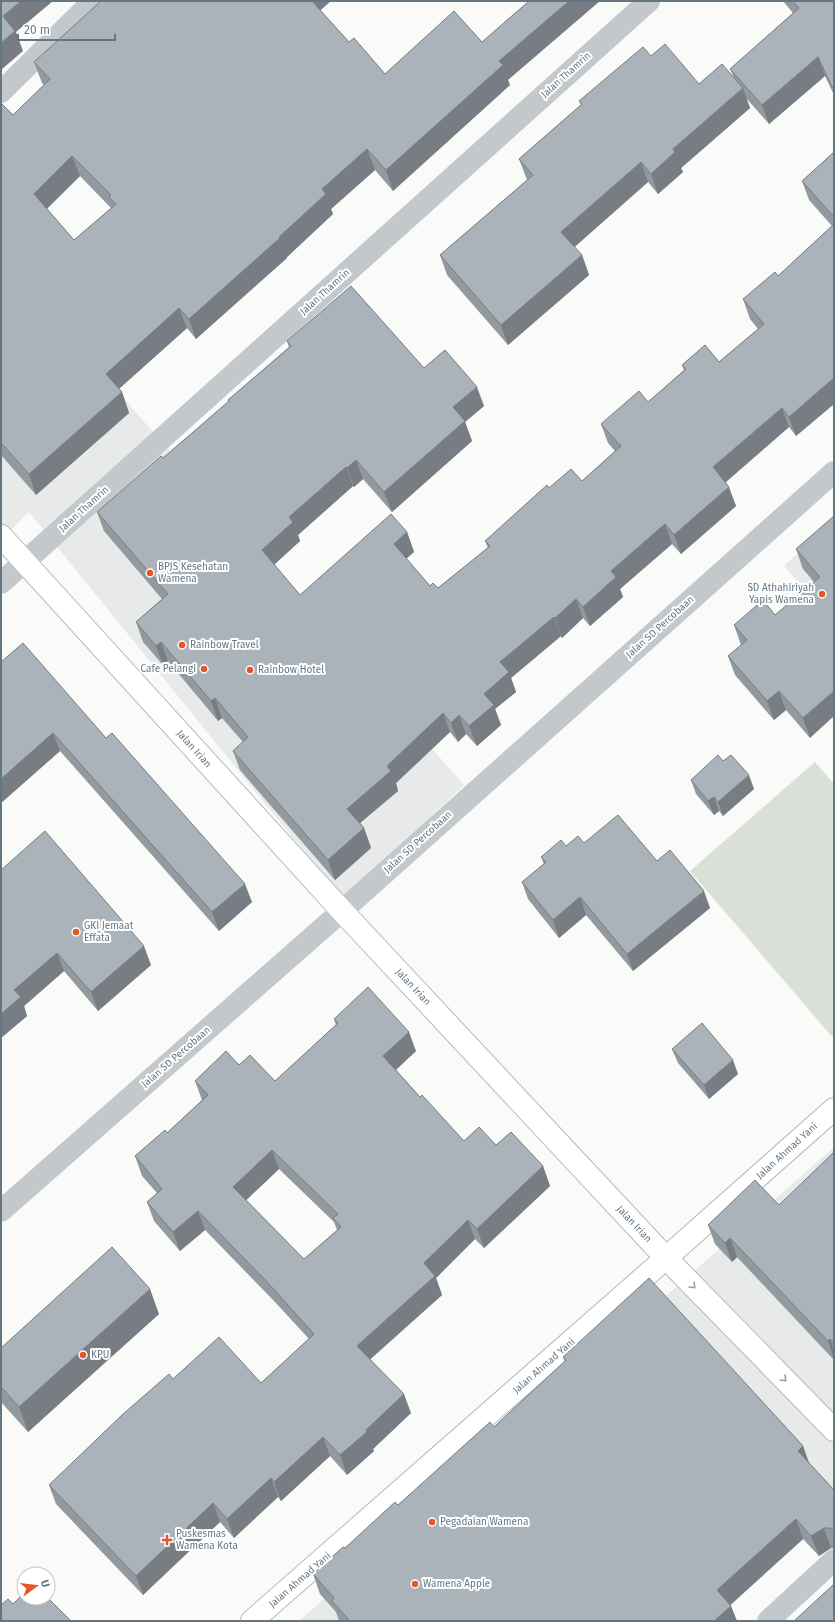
<svg xmlns="http://www.w3.org/2000/svg" width="835" height="1622" font-family="'Fira Sans',sans-serif">
	<style>
		.built { fill: #e8e9e9 }
		.green { fill: #dadfd7 }
		.lines { fill: none; stroke-linecap: round; stroke-linejoin: round }
		.major-casing { stroke: #b5babe; stroke-width: 24 }
		.minor { stroke: #c3c8cc; stroke-width: 22 }
		.major { stroke: #fff; stroke-width: 22 }
		.wall { fill: #929a9f; fill-rule: evenodd }
		.shaded-wall { fill: #777d82 }
		.building { fill: #aab3b9; stroke: #777d82; fill-rule: evenodd }
		.oneway { stroke: #939fa8 }
		.poi-dot { fill: #e4572e; stroke: #fff; stroke-width: 1.5 }
		.labels { text-anchor: middle; dominant-baseline: central; stroke-width: 4; stroke-linejoin: round; paint-order: stroke }
		.street-label { font-size: 10px; fill: #657683; stroke: #fff }
		.poi-label { font-size: 10px; fill: #657683; stroke: #fff; text-anchor: start }
	</style>
	<rect width="100%" height="100%" fill="#fafaf8"/>
	<g class="built">
		<polygon points="1,259 464,785 343,900 29,512 1,539"/>
		<polygon points="834,521 834,622 784,566"/>
		<polygon points="834,1147 834,1554 693,1400 452,1621 299,1621"/>
	</g>
	<polygon class="green" points="815,762 834,784 834,1039 690,871"/>
	<g class="lines">
		<g class="major-casing">
			<g id="major">
				<polyline points="1,536 342,911 666,1258 834,1430"/>
				<polyline points="252,1621 666,1258 834,1109"/>
			</g>
		</g>
		<g class="minor">
			<polyline points="1,92 93,1"/>
			<polyline points="1,583 649,1"/>
			<polyline points="1,1211 342,911 834,472"/>
			<polyline points="768,1621 834,1560"/>
		</g>
		<use href="#major" class="major"/>
	</g>
	<g class="wall">
		<polygon points="783,1 834,1 834,95 825,76 769,124 746,98 750,108 681,168 683,172 658,194 648,182 574,247 582,255 589,275 508,345 447,275 440,255 527,180 519,159 581,105 579,101 651,56 699,84 734,78 730,69 793,13"/>
		<path d="M320,11l29,31 36,32 123,6 2,5 -117,106 -18,-21 -44,39 2,5 -46,43v1l-91,81 -9,-11 -68,61 3,3 7,21 -93,82 -35,-40v-352l12,12 31,-30 -2,-2 -8,-21zM80,176l31,32 -37,32 -27,-31z"/>
		<polygon points="834,152 834,404 796,436 789,427 726,482 736,506 681,554 672,544 620,589 623,597 590,626 583,618 562,638 561,636 511,678 516,692 495,709 501,725 477,746 466,734 458,742 450,732 396,783 398,791 360,823 364,828 371,848 335,880 240,770 233,751 243,742 222,718 218,721 168,661 163,665 143,642 136,622 162,599 104,531 97,512 163,458 229,402 228,400 289,347 287,341 424,368 484,406 465,422 472,441 392,512 363,479 354,487 353,486 298,535 300,541 274,565 300,595 407,532 414,552 406,559 430,586 438,588 488,548 485,541 549,488 582,481 615,451 608,443 601,424 648,402 684,370 682,365 719,362 758,329 750,319 743,299 778,276 832,226 809,200 802,181"/>
		<polygon points="834,516 810,738 786,710 774,720 735,675 728,656 741,645 734,625 775,615 814,582 803,569 796,549"/>
		<polygon points="1,662 106,738 252,902 219,931 60,751 1,803"/>
		<polygon points="723,761 754,789 723,816 719,811 714,815 696,794 691,780"/>
		<polygon points="584,843 657,861 710,908 633,971 586,915 559,938 528,899 522,882 544,864 541,857"/>
		<polygon points="1,870 151,965 98,1011 64,971 24,1006 27,1016 1,1038"/>
		<path d="M334,1019l82,32 -20,19 24,27 44,44 32,4 47,21 7,20 -66,62 -9,-9 -39,39 6,17 -72,64 41,54 -38,36 1,2 -27,24 -17,-19 -49,45 -3,-4 -44,41 -14,-16 -77,73 -87,-91 -7,-19 124,-106 88,4 48,-44 -34,-37 -70,-72 -25,21 -26,-30 -7,-19 10,-9 -15,-17 -7,-20 32,-23 35,-33 -7,-19 44,-16 36,16 61,-56zM279,1169l55,53 3,8 -33,29 -58,-59z"/>
		<polygon points="672,1049 738,1074 709,1099 678,1063"/>
		<polygon points="834,1155 834,1360 737,1257 732,1262 715,1244 708,1225 779,1205"/>
		<polygon points="159,1314 28,1432 1,1402 1,1348"/>
		<polygon points="563,1357 803,1446 809,1463 834,1490 834,1548 831,1548 819,1556 803,1539 730,1605 737,1621 339,1621 336,1612 320,1594 313,1574 494,1427 565,1362"/>
	</g>
	<g class="shaded-wall">
		<polygon points="21,1 53,1 16,32 23,51 1,70 1,43 3,16"/>
		<polygon points="309,1 331,1 314,16"/>
		<polygon points="569,1 600,1 508,80 510,85 393,191 386,170 499,61"/>
		<polygon points="818,57 825,76 769,124 762,105"/>
		<polygon points="743,88 750,108 681,168 683,172 658,194 651,174 673,149"/>
		<polygon points="367,149 375,170 331,209 333,214 287,257 287,258 196,339 189,319 322,189"/>
		<polygon points="72,156 80,176 41,214 34,194"/>
		<polygon points="641,162 648,182 569,252 561,232"/>
		<polygon points="582,255 589,275 508,345 501,325"/>
		<polygon points="179,308 187,328 113,394 106,374"/>
		<polygon points="834,378 834,404 796,436 789,417"/>
		<polygon points="477,387 484,406 465,422 472,441 392,512 384,492 453,407"/>
		<polygon points="122,392 129,413 36,495 29,474"/>
		<polygon points="782,408 789,427 720,487 713,467"/>
		<polygon points="356,460 363,479 354,487 347,468"/>
		<polygon points="346,467 353,486 298,535 300,541 269,569 262,550 289,517"/>
		<polygon points="729,487 736,506 681,554 674,535"/>
		<polygon points="665,524 672,544 620,589 623,597 590,626 583,607 611,571"/>
		<polygon points="407,532 414,552 401,563 394,544"/>
		<polygon points="576,599 583,618 562,638 555,618"/>
		<polygon points="554,617 561,636 511,678 516,692 495,709 501,725 477,746 469,726 484,694 500,662"/>
		<polygon points="161,642 168,661 163,665 156,646"/>
		<polygon points="779,691 786,710 774,720 767,701"/>
		<polygon points="834,691 834,716 810,738 803,718"/>
		<polygon points="215,698 222,718 218,721 211,701"/>
		<polygon points="443,713 450,732 396,783 398,791 354,828 347,809 387,766"/>
		<polygon points="459,715 466,734 458,742 451,723"/>
		<polygon points="53,733 60,751 1,803 1,779"/>
		<polygon points="749,775 754,789 723,816 718,802"/>
		<polygon points="714,797 719,811 714,815 708,801"/>
		<polygon points="364,828 371,848 335,880 328,860"/>
		<polygon points="245,884 252,902 219,931 212,912"/>
		<polygon points="704,891 710,908 633,971 627,954"/>
		<polygon points="580,897 586,915 559,938 553,920"/>
		<polygon points="144,946 151,965 98,1011 91,992"/>
		<polygon points="57,953 64,971 24,1006 27,1016 1,1038 1,1014 14,990"/>
		<polygon points="409,1032 416,1051 390,1075 383,1056"/>
		<polygon points="733,1060 738,1074 709,1099 704,1085"/>
		<polygon points="272,1150 279,1169 240,1206 233,1187"/>
		<polygon points="543,1166 550,1186 484,1248 477,1229"/>
		<polygon points="198,1211 205,1230 180,1251 173,1232"/>
		<polygon points="468,1220 475,1239 436,1278 442,1295 364,1365 357,1346 424,1263"/>
		<polygon points="730,1238 737,1257 732,1262 725,1243"/>
		<polygon points="150,1289 159,1314 28,1432 19,1407"/>
		<polygon points="830,1339 834,1351 834,1359 828,1341"/>
		<polygon points="404,1394 411,1413 373,1449 374,1451 347,1475 340,1455"/>
		<polygon points="323,1437 330,1456 281,1501 274,1482"/>
		<polygon points="803,1446 810,1466 798,1451"/>
		<polygon points="271,1478 278,1497 234,1538 227,1519"/>
		<polygon points="213,1503 220,1522 143,1595 136,1576"/>
		<polygon points="796,1519 803,1539 725,1610 717,1590"/>
		<polygon points="824,1528 831,1548 819,1556 811,1536"/>
		<polygon points="731,1606 737,1621 714,1621"/>
	</g>
	<g class="building">
		<polygon points="1,1 21,1 3,16 15,31 1,43"/>
		<path d="M101,1h211l37,41 5,-4 31,36 69,-63 28,31 47,-41h40l-70,60 4,4 -117,105 -19,-21 -45,40 4,5 -47,43 1,1 -91,81 -10,-11 -73,66 16,18 -93,82 -28,-31v-340l12,12 37,-36 -16,-17zM72,156l39,39 -2,2 7,7 -42,36 -40,-46z"/>
		<polygon points="793,1 834,1 834,88 832,87 818,57 762,105 730,69 799,8"/>
		<polygon points="665,44 699,84 722,64 743,88 673,149 675,152 651,174 641,162 561,232 582,255 501,325 440,255 533,175 519,159 582,104 579,101 643,47 651,56"/>
		<polygon points="834,152 834,217 802,181"/>
		<polygon points="834,224 834,378 789,417 782,408 713,467 729,487 674,535 665,524 611,571 616,577 583,607 576,599 555,618 554,617 500,662 509,672 484,694 494,705 469,726 459,715 451,723 443,713 387,766 391,771 347,809 364,828 328,860 233,751 248,737 215,698 211,701 161,642 156,646 136,622 168,594 97,512 161,456 163,458 229,401 228,400 291,346 287,341 351,286 424,368 445,350 477,387 453,407 465,421 384,492 356,460 347,468 346,467 289,517 293,522 262,550 300,595 391,514 407,532 394,544 430,586 433,583 438,588 490,546 485,541 547,485 549,488 571,469 582,481 621,446 601,424 639,391 648,402 686,369 682,365 705,345 719,362 764,324 743,299 775,272 778,276"/>
		<polygon points="834,516 834,691 803,718 779,691 767,701 728,656 747,640 734,625 763,600 775,615 820,577 796,549"/>
		<polygon points="23,643 106,738 112,733 245,884 212,912 53,733 1,779 1,662"/>
		<polygon points="718,755 723,761 731,755 749,775 718,802 714,797 708,801 691,780"/>
		<polygon points="618,815 657,861 670,850 704,891 627,954 580,897 553,920 522,882 546,862 541,857 561,840 566,846 578,836 584,843"/>
		<polygon points="45,831 144,946 91,992 57,953 14,990 21,997 1,1014 1,870"/>
		<path d="M368,987l41,45 -26,24 37,41 2,-2 42,46 15,-14 17,18 15,-13 32,34 -66,63 -9,-9 -44,43 11,13 -78,70 47,48 -38,36 1,2 -27,23 -17,-18 -49,45 -3,-4 -44,41 -14,-16 -77,73 -87,-91 73,-70 47,-41 4,5 46,-42 42,46 53,-49 -46,-51 -70,-72 -25,21 -26,-30 15,-13 -27,-33 30,-26 2,3 41,-38 -13,-14 31,-30 13,14 11,-10 25,26 63,-58 -4,-4zM272,1150l66,64 -5,4 8,9 -37,32 -71,-72z"/>
		<polygon points="702,1023 733,1060 704,1085 672,1049"/>
		<polygon points="833,1153 834,1155 834,1344 830,1339 828,1341 730,1238 725,1243 708,1225 755,1180 779,1205"/>
		<polygon points="112,1247 150,1289 19,1407 1,1387 1,1348"/>
		<polygon points="649,1278 803,1446 798,1451 834,1490 834,1530 830,1528 824,1528 811,1536 796,1519 717,1590 731,1606 714,1621 350,1621 332,1601 334,1598 313,1574 343,1547 345,1548 395,1502 398,1505 490,1422 494,1427 566,1360 563,1357"/>
		<polygon points="834,1584 834,1621 794,1621"/>
		<polygon points="24,1593 24,1598 48,1598 71,1621 1,1621 1,1605 8,1599 13,1604"/>
	</g>
	<defs><path id="oneway-chevron" d="M-2-3.5L2.5 0L-2 3.5" fill="none" stroke-width="1.6" stroke-linecap="round" stroke-linejoin="round"/></defs>
	<g class="oneway">
		<use href="#oneway-chevron" transform="translate(693 1286) rotate(46)"/>
		<use href="#oneway-chevron" transform="translate(784 1379) rotate(46)"/>
	</g>
	<g class="poi-dot">
		<circle cx="150" cy="573" r="4"/>
		<circle cx="822" cy="594" r="4"/>
		<circle cx="182" cy="645" r="4"/>
		<circle cx="204" cy="669" r="4"/>
		<circle cx="250" cy="670" r="4"/>
		<circle cx="76" cy="932" r="4"/>
		<circle cx="83" cy="1355" r="4"/>
		<circle cx="432" cy="1522" r="4"/>
		<path d="M165 1534h4v4h4v4h-4v4h-4v-4h-4v-4h4z"/>
		<circle cx="415" cy="1584" r="4"/>
	</g>
	<g class="labels">
		<g class="street-label">
			<text transform="translate(566 75) rotate(-42)">Jalan Thamrin</text>
			<text transform="translate(325 292) rotate(-42)">Jalan Thamrin</text>
			<text transform="translate(84 509) rotate(-42)">Jalan Thamrin</text>
			<text transform="translate(660 627) rotate(-42)">Jalan SD Percobaan</text>
			<text transform="translate(194 749) rotate(48)">Jalan Irian</text>
			<text transform="translate(418 842) rotate(-42)">Jalan SD Percobaan</text>
			<text transform="translate(413 987) rotate(47)">Jalan Irian</text>
			<text transform="translate(176 1057) rotate(-41)">Jalan SD Percobaan</text>
			<text transform="translate(787 1151) rotate(-42)">Jalan Ahmad Yani</text>
			<text transform="translate(634 1224) rotate(47)">Jalan Irian</text>
			<text transform="translate(544 1366) rotate(-41)">Jalan Ahmad Yani</text>
			<text transform="translate(300 1580) rotate(-41)">Jalan Ahmad Yani</text>
		</g>
		<g class="poi-label">
			<text x="158" y="567">BPJS Kesehatan<tspan x="158" dy="12">Wamena</tspan></text>
			<text x="814" y="588" text-anchor="end">SD Athahiriyah<tspan x="814" dy="12">Yapis Wamena</tspan></text>
			<text x="190" y="645">Rainbow Travel</text>
			<text x="196" y="669" text-anchor="end">Cafe Pelangi</text>
			<text x="258" y="670">Rainbow Hotel</text>
			<text x="84" y="926">GKI Jemaat<tspan x="84" dy="12">Effata</tspan></text>
			<text x="91" y="1355">KPU</text>
			<text x="440" y="1522">Pegadaian Wamena</text>
			<text x="176" y="1534">Puskesmas<tspan x="176" dy="12">Wamena Kota</tspan></text>
			<text x="423" y="1584">Wamena Apple</text>
		</g>
	</g>
	<rect width="835" height="1622" fill="none" stroke="#657683" stroke-width="4"/>
	<g transform="translate(36 1586) rotate(75)"><circle r="19" fill="#ffffff" stroke="#c1c8cd"/>
	<path d="M0-3L7 15L0 10L-7 15Z" fill="#e4572e"/>
	<text y="-6" font-size="11" font-weight="bold" text-anchor="middle" fill="#657683">U</text>
	</g>
	<path d="M18 34v6h97v-6" fill="none" stroke="#657683" stroke-width="2"/>
	<text x="24" y="34" font-size="12" fill="#657683" stroke="#ffffff" stroke-width="3" paint-order="stroke">20 m</text>
</svg>
